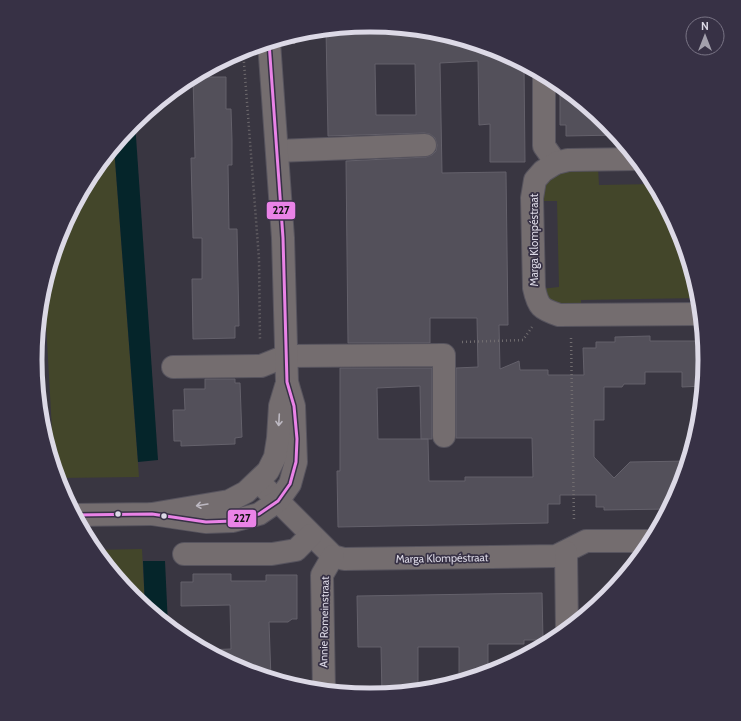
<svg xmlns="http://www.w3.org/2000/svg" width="741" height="721" font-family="Cabin,sans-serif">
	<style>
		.green { fill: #43462a }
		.water { fill: #05252a }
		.building { fill: #53505a; stroke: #64616b; fill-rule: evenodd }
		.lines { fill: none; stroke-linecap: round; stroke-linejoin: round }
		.minor-casing { stroke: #57545e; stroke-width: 24 }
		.path { stroke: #706c6f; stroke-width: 2.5; stroke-dasharray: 1 3; stroke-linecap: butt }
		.minor { stroke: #746d6f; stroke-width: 22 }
		.bus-1-casing { stroke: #373145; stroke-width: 6 }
		.bus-1 { stroke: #ea83e7; stroke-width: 3 }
		.oneway { stroke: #bdb9c2 }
		.bus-dot { fill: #dcd9e6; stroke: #373145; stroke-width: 1.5 }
		.labels { text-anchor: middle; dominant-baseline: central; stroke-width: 3.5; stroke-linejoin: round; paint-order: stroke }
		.street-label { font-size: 11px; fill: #dcd9e6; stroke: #373145 }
		.rim { fill: none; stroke: #dcd9e6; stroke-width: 5 }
		.line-badge { stroke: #373145; stroke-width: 1.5 }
		.pale-badge-label { font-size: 11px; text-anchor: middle; font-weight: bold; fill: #111 }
	</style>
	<rect width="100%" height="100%" fill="#393641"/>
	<g class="green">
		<polygon points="114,147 139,477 57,478 54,466 44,287 61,232 92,174"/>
		<path d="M598,167l1,18 56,-1 26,48 19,66 -119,2v7l-34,-4 -6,-14 18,-2 -2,-86h-17c9,-37 27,-31 58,-34z"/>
		<polygon points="142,549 145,608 133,598 94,550"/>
	</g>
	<g class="water">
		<polygon points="135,122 158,460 138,462 114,147"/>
		<polygon points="143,561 165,561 168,626 145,608"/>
	</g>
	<g class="building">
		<path d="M371,25l65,6 63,20 17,9h-3l-1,6h12l1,96h-35v-38l-11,1 -1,-64 -38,2 2,110 64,-1 2,153h-9l1,44 19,-8 1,9h28v5h36l-1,-27h13v-6h19v-5l35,-1v5h52l2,2 2,18 -3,25 -21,1v-15h-37v12h-21l-2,3h-18v33h-10v37l20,21 16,-16 59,-1 -9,28 -10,20 -66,1v-3h-8v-12h-36v9h-12v19l-210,4 -1,-56h3v-103h92v71h-11l-1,-53 -43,2 1,51h50l1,42h36v-4h68l-1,-39h-76v-70l22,-1 -1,-49h-47v25h-82l-2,-182 80,-4 6,-2 4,-4 1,-6 -2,-7 -5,-4 -6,-1 -96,3 -2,-107zM375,64h40l1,51h-40z"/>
		<polygon points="193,77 226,77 226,109 231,109 232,140 232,165 228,165 229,229 237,229 239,326 235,326 235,338 193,339 192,279 202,279 202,238 193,238 191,158 195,158"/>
		<polygon points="560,84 608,123 618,135 566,136 566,125 560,125"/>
		<polygon points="205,379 235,379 235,383 240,383 242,437 235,438 235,444 181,446 181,441 174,441 173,410 185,410 184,389 205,389"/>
		<polygon points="193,574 231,574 231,581 266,581 266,575 297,575 297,619 292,619 288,622 269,622 271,679 242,670 204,650 231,649 230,605 181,606 181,582 193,582"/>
		<polygon points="542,593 543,640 524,640 524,644 488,644 488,674 459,683 459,647 418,647 418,691 382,695 381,647 358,647 357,596"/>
	</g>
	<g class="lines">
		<g class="minor-casing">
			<g id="minor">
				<polyline points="544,75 544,146 556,163"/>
				<polyline points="277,151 425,145"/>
				<path d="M637,159l-69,1 -12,3 -13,8 -8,9 -3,18 2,90c4,19 7,21 25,27l142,-1"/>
				<polyline points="173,367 261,366 286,356 444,355 444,436"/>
				<polyline points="259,482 333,556 344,559 556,556 586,541 653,541"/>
				<polyline points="152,514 206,522 233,521 259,514 278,501 290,484 296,462 294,406 287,382 283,238 269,42"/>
				<polyline points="74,515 152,514 229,501 246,492 268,471 275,457 278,438 280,406 286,386"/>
				<polyline points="566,552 567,631"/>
				<polyline points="184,554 272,554 296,550 311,535"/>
				<polyline points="324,691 322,575 333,556"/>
			</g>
		</g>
		<g class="path">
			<polyline points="294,35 294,47"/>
			<polyline points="243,50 259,259 260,341"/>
			<polyline points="571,338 574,521"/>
			<polyline points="462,342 523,340 532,327"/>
			<polyline points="62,491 72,491"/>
		</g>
		<use href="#minor" class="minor"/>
		<g class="bus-1-casing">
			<polyline id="bus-1" points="74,515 152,514 206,522 233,521 259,514 278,501 290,484 296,462 297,439 294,406 287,382 283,238 269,42"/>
		</g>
		<use href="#bus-1" class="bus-1"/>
	</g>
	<defs><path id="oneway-shaft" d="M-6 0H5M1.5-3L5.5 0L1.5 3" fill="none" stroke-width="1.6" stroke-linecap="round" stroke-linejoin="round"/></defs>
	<g class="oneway">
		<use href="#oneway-shaft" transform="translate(279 420) rotate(93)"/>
		<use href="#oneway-shaft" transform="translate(202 505) rotate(171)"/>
	</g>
	<g class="bus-dot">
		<circle cx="118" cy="514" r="3.5"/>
		<circle cx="164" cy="516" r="3.5"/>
	</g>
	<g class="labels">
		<g class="street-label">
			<text transform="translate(534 240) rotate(-90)">Marga Klompéstraat</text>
			<text transform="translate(442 558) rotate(-1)">Marga Klompéstraat</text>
			<text transform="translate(324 622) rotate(-89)">Annie Romeinstraat</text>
		</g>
	</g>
	<path d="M0 0H741V721H0ZM42 360a328 328 0 1 1 656 0a328 328 0 1 1-656 0Z" fill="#373145" fill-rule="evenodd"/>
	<path class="rim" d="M42 360a328 328 0 1 1 656 0a328 328 0 1 1-656 0Z"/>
	<g class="line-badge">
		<rect x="266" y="201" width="30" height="19" rx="4" fill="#ea83e7"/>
		<rect x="227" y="509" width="30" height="19" rx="4" fill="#ea83e7"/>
	</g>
	<g class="pale-badge-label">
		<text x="281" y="214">227</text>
		<text x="242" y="522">227</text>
	</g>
	<g transform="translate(705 36)"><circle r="19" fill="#373145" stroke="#797485"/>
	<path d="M0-3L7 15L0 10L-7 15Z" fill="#a3a0ac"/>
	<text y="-6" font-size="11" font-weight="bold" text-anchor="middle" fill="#dcd9e6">N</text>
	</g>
</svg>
